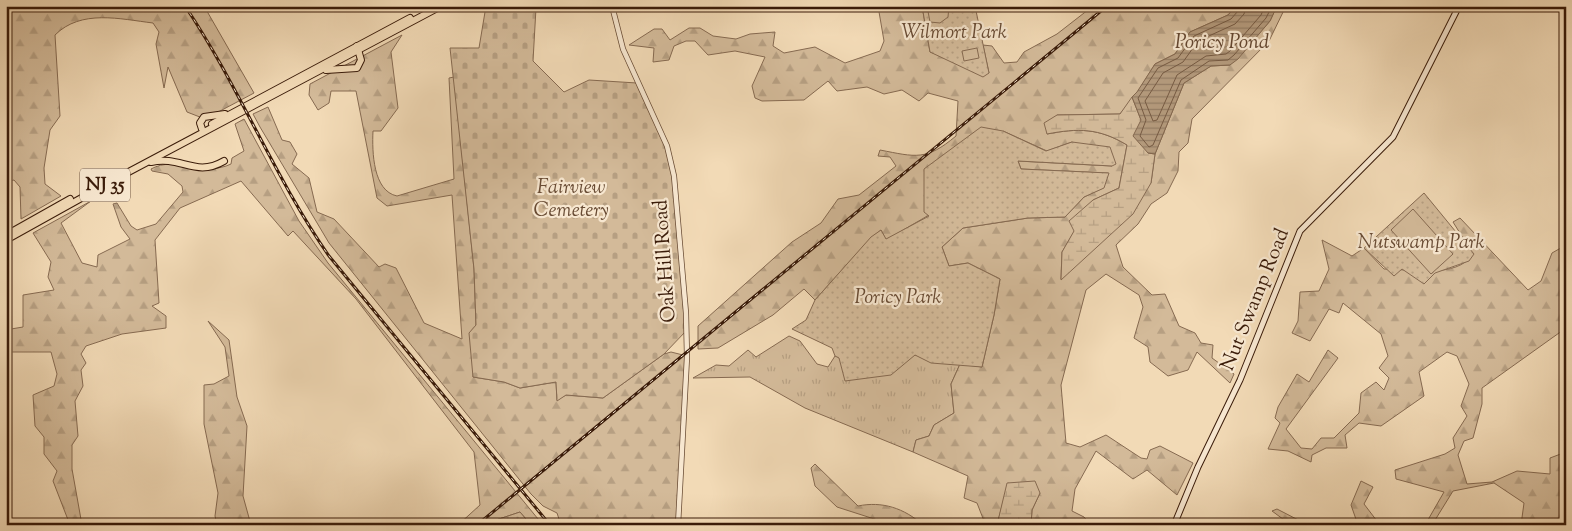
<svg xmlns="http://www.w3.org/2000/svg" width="1572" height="531" font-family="'Sorts Mill Goudy',serif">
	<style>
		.grass { fill: url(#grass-tufts); stroke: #866a51 }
		.forest { fill: url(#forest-firs); stroke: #866a51 }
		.wetland { fill: url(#wetland-marsh); stroke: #866a51 }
		.cemetery { fill: url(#cemetery-stones); stroke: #866a51 }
		.park { fill: url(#park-dots); stroke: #866a51 }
		.pitch { fill: #d3ba99; stroke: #866a51 }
		.water { fill: url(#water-rules); stroke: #83674d }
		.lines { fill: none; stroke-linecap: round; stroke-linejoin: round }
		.shore { stroke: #765a42; stroke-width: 1 }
		.tertiary-casing { stroke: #684b34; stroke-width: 6 }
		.secondary-casing { stroke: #3a1b09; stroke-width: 7 }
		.trunk-casing { stroke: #3a1b09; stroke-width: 8 }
		.tertiary { stroke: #f7e7d0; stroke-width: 4.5 }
		.secondary { stroke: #f7e7d0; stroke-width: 5 }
		.trunk { stroke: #f2dab6; stroke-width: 6 }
		.rail-casing { stroke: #3a1b09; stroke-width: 3 }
		.rail { stroke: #f7e7d0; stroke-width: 1; stroke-dasharray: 4; stroke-linecap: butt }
		.labels { text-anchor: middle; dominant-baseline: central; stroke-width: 4.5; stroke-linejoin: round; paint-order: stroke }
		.shield { fill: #f7e7d0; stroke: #735845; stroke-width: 1 }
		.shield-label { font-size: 19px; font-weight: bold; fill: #3a1b09 }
		.park-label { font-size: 20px; font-style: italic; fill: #684b34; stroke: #f7e7d0 }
		.street-label { font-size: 20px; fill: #3a1b09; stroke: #f7e7d0 }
		.water-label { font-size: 21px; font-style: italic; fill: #644731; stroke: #f7e7d0 }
	</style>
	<defs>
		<pattern id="grass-tufts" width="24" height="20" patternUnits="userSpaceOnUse" patternTransform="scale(1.25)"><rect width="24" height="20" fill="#d3ba99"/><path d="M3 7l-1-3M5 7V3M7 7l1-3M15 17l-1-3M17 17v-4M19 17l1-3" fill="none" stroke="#b69f82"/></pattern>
		<pattern id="forest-firs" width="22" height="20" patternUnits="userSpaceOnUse" patternTransform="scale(1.25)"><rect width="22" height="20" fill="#d3ba99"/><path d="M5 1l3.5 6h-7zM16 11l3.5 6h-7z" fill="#b69f82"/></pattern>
		<pattern id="wetland-marsh" width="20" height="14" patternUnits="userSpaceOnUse" patternTransform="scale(1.25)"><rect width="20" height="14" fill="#d3ba99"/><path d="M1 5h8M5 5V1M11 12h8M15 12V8" fill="none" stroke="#b69f82"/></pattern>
		<pattern id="cemetery-stones" width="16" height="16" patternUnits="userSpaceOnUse" patternTransform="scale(1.25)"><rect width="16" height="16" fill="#d3ba99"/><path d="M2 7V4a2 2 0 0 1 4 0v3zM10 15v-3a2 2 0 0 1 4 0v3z" fill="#b69f82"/></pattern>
		<pattern id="park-dots" width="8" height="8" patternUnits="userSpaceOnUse" patternTransform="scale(1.25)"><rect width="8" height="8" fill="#d3ba99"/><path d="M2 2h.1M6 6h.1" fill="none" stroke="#b69f82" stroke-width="1.8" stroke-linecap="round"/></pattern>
		<pattern id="water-rules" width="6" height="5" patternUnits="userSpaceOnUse" patternTransform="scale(1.25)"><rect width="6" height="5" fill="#b3997b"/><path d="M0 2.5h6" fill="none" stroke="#937c63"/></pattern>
	</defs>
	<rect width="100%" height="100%" fill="#f2dab6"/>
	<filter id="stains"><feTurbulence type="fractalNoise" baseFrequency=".004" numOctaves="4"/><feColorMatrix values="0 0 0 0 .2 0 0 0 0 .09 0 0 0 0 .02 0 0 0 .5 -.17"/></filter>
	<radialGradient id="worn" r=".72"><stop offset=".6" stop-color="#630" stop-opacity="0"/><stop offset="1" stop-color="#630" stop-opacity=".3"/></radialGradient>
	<polygon class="grass" points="789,336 800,341 817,364 828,367 835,356 915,355 960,364 951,384 954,413 934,425 929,436 916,440 913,452 805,408 750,377 693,378 716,365 729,366 748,350 756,357"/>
	<g class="forest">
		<path d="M6,6h198l50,87 -49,26 -18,-7 -19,-45 -4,21 -8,-44 3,-12 -6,-9c-33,-4 -72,-14 -98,12l5,81 -10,14 -6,38 1,16 16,12 -40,23 -1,-32 -6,-7 -8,2z"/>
		<path d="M878,6h44l8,46 59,21 -6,-28 9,1 12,17 13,-1 7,-10 33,-18 36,-28h143l-8,9 -38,17 -15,22 -20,10 -18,29 -17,21 -63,1 -10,19c31,-6 52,-6 80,11l-8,43 -26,12 -31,52 -1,27 90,-96 4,-29 29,-71 27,-17 19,-1 40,-44 7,-15h9l-17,35 -77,78 -4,24 -9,9 -1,19 -11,22 -16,11 -13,20 -22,21 7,22 29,28 13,-1 14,32 16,7 6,10 12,2 -1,13 22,16 -4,9 -33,-31 -9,18 -20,6 -18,-14 -2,-15 -14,-9 9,-31 -4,-12 -33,-21 -20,16 -25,95 5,58 14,4 26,-12 35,23 6,1 3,-9 10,-4 33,17 -16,32 -30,-25 -14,9 -37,-28 -21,38 -3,22 12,6 7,8h-60l1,-15 8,-17 -32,-10 -11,42h-14l1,-4 -7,-18 -13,-5 4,-22 -55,-24 3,-12 13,-4 5,-11 20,-12 -3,-29 9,-20 22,3 12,-52 6,-36 -32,-16 -19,3 -7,-19 21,-19 65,-10 37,-1 19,-20 19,-9 5,-15 -87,-4 -3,-8 94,5 -40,-24 -25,9 -44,-20 -74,84 -43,25 -5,-10 -10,8 -56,62 -11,-11 -31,26 -55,33 -20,1v-23l94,-84 29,-19 17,-24 21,-4 37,-29 -6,-9 -12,-1 2,-6c36,7 46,11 76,-14l2,-35 -30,-8 -9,8 -17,-11 -18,4 -17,-7 -30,4 -9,-10 -24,19 -42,1 -7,-3 -3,-12 13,-29 -30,-6 -27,4 -13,-14h-9l-12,5 -5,14 -16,2 1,-14 -25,-3 25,-16h8l8,11 19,-12h11l13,8 23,3 14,-5 25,-2 -2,14 11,7 31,-6 30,16 35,-12 4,-10z"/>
		<path d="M402,35l-11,17 7,56 -17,23h-8c-1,21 0,60 24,65l57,-17 -5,-101 5,-1 20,192 2,56 -3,52 31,5 16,6 36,-6 1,18 9,-5 37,3 61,-44 7,-2 16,4 -10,169 -26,-3 -1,3h-89l-4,-12 -14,-7 -12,-12 -202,-251 -69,-116 -7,-13 15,-7 14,33 8,2 7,12 -5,10 17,14 8,34 17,7 45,48 6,-3 11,4 28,55 38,16 -10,-144 -65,11 -10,-8 -21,-107h-25l-2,12 -11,7 -9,-15 1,-11z"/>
		<path d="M244,119l55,102 29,42 215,262h-12l-11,-13 -24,8 -7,5h-31l22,-20 -6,-53 -118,-153 -63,-68 -5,5 -47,-55 -61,27 -25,32 4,63 -7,3 14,10v12l-44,6 -36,12 -5,8 5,9 -5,7 2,16 -8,15 3,35 -6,9v24l10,56h-12l-17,-44 4,-10 -13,-17v-17l-9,-11 -2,-31 21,-9 3,-12 -6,-22h-40v-23l12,-2v-32l31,-5 -6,-13 3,-15 -18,-29 58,-32 -30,22 21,40 15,4 1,-12 32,-16 -9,-12 -8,-23 4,-1 14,23 6,4 19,-6 27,-32 -1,-6 -14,-12 -16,-3 -1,-2c25,-14 54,8 80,-5l1,-6 12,-7 -9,-27z"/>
		<path d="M1460,218l68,72 13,-9 11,-28 14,-8v83l-84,60v16l-9,34 -9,3 -6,14 9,29 25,-2 25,-11 33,3v-16l16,-6v47h-2l-5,26h-38l3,-22 -30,-20 -41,8 -21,34h-7l19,-33 -48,-13 -1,-9 50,-16 10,-6 -2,-10 14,-22 -6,-10 8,-22 -12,-28 -10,-4 -28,20 5,24 -43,30 -22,-3 -14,12 2,13h-21l-14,7 -1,7 -23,-11 -20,-2 12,-26 -5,-5 3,-11 19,-33 12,8 19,-32 10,8 -52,71 15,19 11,1 9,-11h13l25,-25 2,-20 15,-11 8,8 5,-12 -10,-10 9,-12 -7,-22 -38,-31 -4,10 -10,-4 -19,32 -18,-8 6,-12 2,-29 19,-1 10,-22 -7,-29 30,16 12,-8 20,21c26,0 73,10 89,-15l-20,-32z"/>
		<polygon points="208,321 229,340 237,397 247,426 243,496 251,525 217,525 215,516 218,493 204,424 204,385 214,384 229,376 225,347"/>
		<path d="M815,464l43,42c24,-5 46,2 65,19h-30l-56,-18 -22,-21 -4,-18z"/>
		<polygon points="1361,481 1373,487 1364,504 1377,521 1386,525 1358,525 1351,505"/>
		<polygon points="1277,509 1308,525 1291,525 1272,511"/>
	</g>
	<g class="wetland">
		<path d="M1132,97l9,23 7,33 7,1 -4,29 -18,31 -72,66 1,-28 12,-21 -5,-10 24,-21 26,-12 8,-43c-28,-17 -49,-17 -80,-11l-3,-11 13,-8 63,-1z"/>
		<polygon points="1035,481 1040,493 1032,510 1031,525 997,525 1007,483"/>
	</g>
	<polygon class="cemetery" points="486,6 536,8 533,61 564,92 589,80 637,83 670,153 686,331 664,354 603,398 566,395 557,401 556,382 520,388 504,382 473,377 469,333 476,325 474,269 450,48 479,48"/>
	<g class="park">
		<polygon points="922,6 975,6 989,73 983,77 930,52"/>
		<polygon points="981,127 1003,131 1046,151 1072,142 1110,147 1116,164 1112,166 1018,161 1021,169 1109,173 1104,188 1084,197 1065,217 1028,218 963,228 942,247 949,266 968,263 1000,279 994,315 982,367 931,363 915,355 891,375 845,381 839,358 835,356 832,348 792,329 806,320 815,300 871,237 881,230 886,239 929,216 924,212 924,169"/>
		<polygon points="1424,193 1474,254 1469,261 1435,273 1424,284 1402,269 1394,276 1364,248"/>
		<polygon points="520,512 531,525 489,525 496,520"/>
	</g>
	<g class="pitch">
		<polygon points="927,6 949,6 948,17 940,23 930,22"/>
		<polygon points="977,48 979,58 964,61 962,51"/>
		<polygon points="1413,209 1453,254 1431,274 1391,230"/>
	</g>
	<polygon class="water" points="1236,6 1277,6 1270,21 1238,59 1230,65 1211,66 1184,83 1155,154 1148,153 1133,136 1141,120 1132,97 1137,92 1155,64 1175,54 1190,32 1228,15"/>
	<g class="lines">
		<g class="shore">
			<polyline points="1239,6 1238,11 1231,19 1194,36 1178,58 1158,68 1138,98 1146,120 1140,136 1149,147 1153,145 1181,80 1209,61 1228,60 1234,55 1266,18 1272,6"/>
			<polyline points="1246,6 1244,14 1235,24 1198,41 1183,62 1163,73 1145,101 1153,121 1157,120 1177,75 1206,56 1226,54 1230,51 1261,15 1265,6"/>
		</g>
		<g class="tertiary-casing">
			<polyline id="tertiary" points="612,6 623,49 667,146 674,176 686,313 687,357 678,525"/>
		</g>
		<g class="secondary-casing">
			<polyline id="secondary" points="1174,525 1198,467 1240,380 1300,231 1393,137 1459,6"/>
		</g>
		<g class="trunk-casing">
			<g id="trunk">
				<polyline points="326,70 357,68 361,60 357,46"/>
				<polyline points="212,124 410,18"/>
				<polyline points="202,129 200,123 204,117 225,114"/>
				<path d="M151,162c30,-7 44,16 73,-1"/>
				<polyline points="6,235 70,199"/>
				<polyline points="6,240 121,176 441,6"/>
			</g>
		</g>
		<use href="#tertiary" class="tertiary"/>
		<use href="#secondary" class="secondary"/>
		<use href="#trunk" class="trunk"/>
		<g class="rail-casing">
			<g id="rail">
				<path d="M185,6c54,80 89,171 144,250l221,269"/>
				<polyline points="477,525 1107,6"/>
			</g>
		</g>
		<use href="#rail" class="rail"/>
	</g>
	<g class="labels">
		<rect class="shield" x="80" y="168.5" width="50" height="33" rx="4"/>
		<g class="shield-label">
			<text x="105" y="185">NJ 35</text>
		</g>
		<g class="park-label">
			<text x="954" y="33">Wilmort Park</text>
			<text x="571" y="188">Fairview<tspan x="571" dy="23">Cemetery</tspan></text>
			<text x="1421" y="243">Nutswamp Park</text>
			<text x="898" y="298">Poricy Park</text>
		</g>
		<g class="street-label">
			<text transform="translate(666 261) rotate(-94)">Oak Hill Road</text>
			<text transform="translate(1256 300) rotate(-68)">Nut Swamp Road</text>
		</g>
		<g class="water-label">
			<text x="1222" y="43">Poricy Pond</text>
		</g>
	</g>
	<rect width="1572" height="531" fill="none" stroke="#f2dab6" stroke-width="25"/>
	<rect x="8" y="8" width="1557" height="516" fill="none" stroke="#3a1b09" stroke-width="2.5"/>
	<rect x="12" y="12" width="1547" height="506" fill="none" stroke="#3a1b09"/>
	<rect width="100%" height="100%" filter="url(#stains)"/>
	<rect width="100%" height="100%" fill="url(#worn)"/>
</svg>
